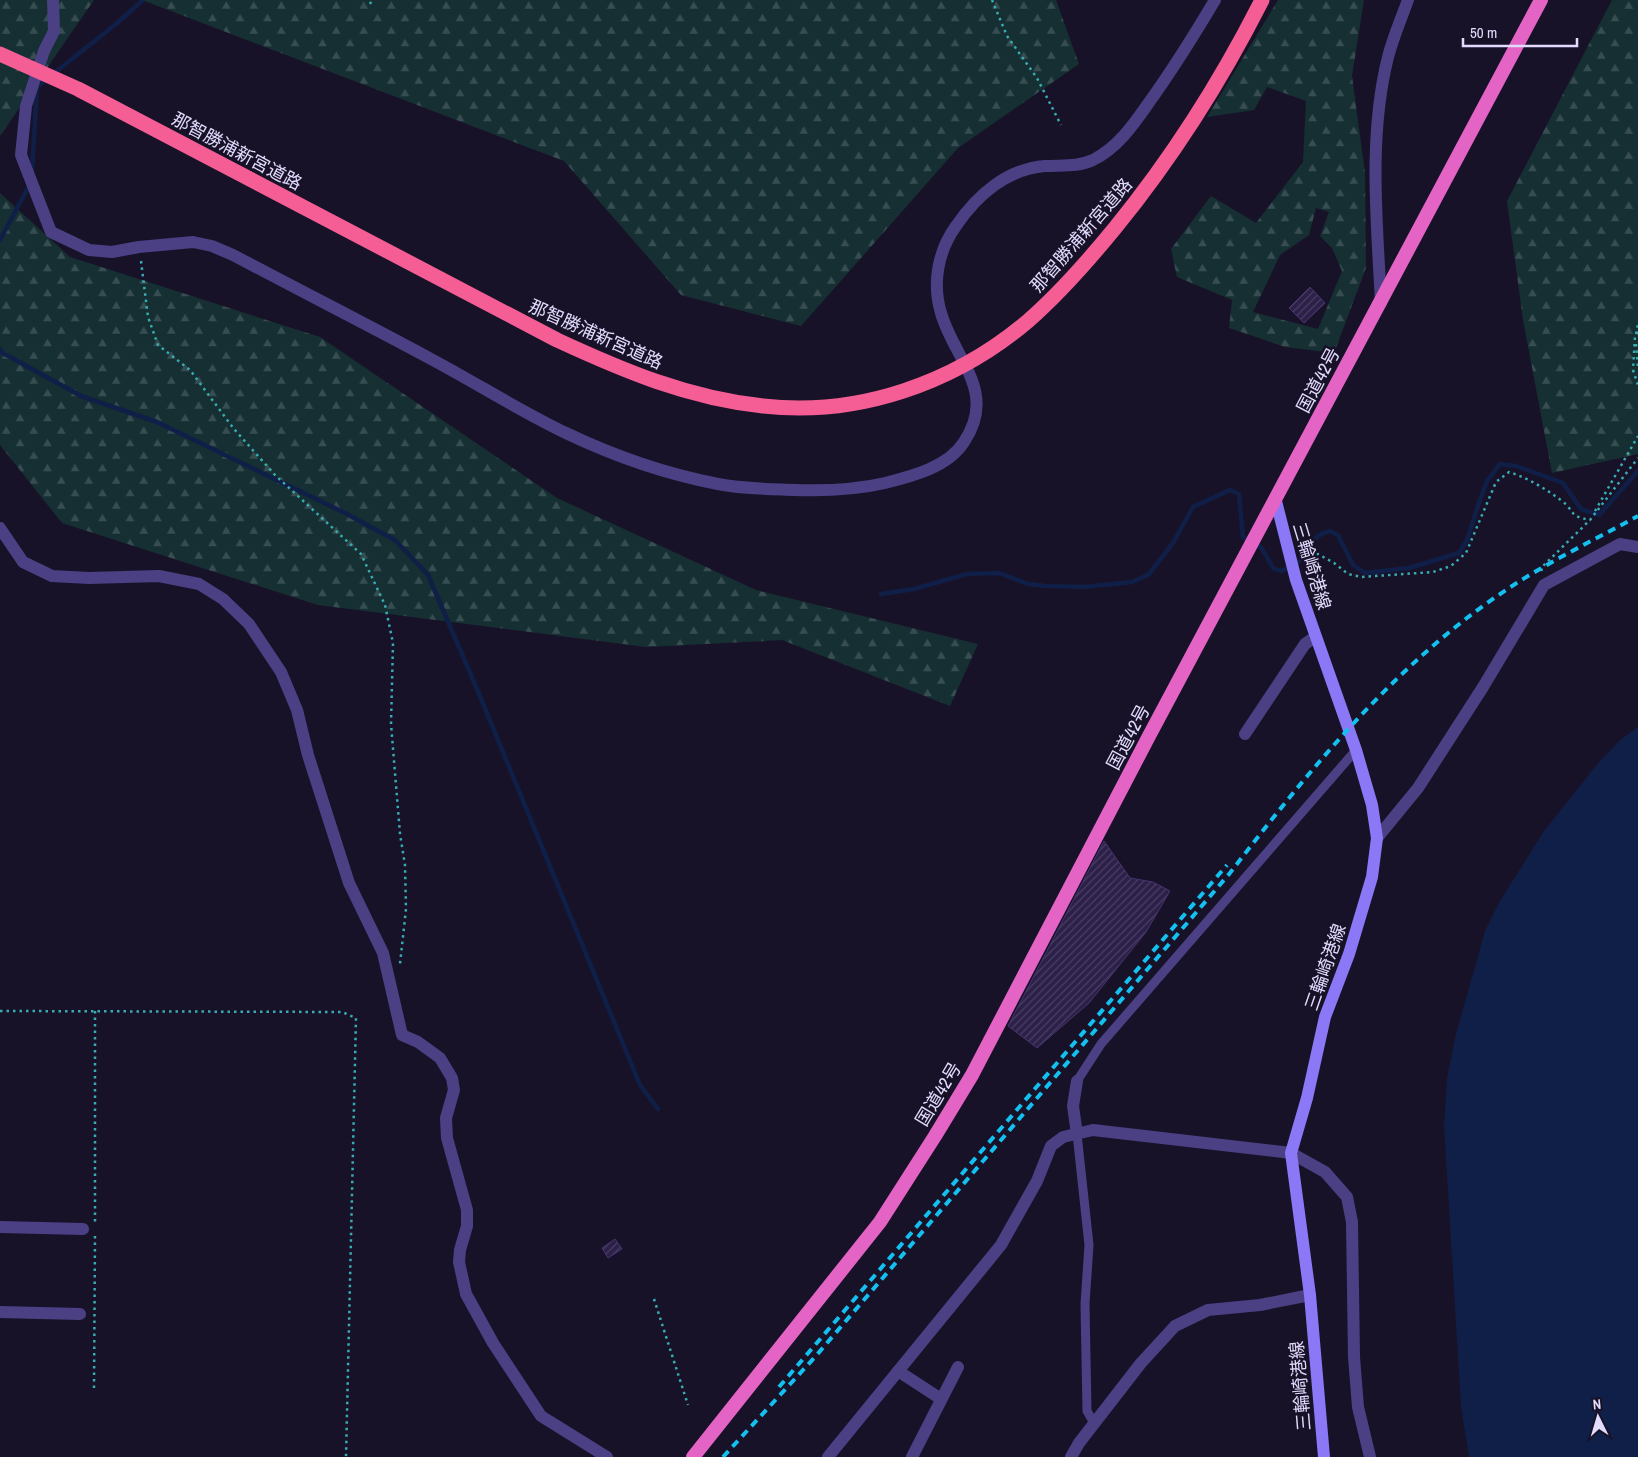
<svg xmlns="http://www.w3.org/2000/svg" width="1638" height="1457" font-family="'Archivo Narrow','Noto Sans JP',sans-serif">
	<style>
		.forest { fill: url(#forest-firs); fill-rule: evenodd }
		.water { fill: #101f48 }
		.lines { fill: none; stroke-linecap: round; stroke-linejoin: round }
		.stream { stroke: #101f48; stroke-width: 4.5 }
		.building { fill: url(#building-hatch); stroke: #473372 }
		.path { stroke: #38acb3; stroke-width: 2.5; stroke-dasharray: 2.5 4; stroke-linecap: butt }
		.service { stroke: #4b4084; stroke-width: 9 }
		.minor { stroke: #4b4084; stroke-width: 12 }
		.tertiary { stroke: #4b4084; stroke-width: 12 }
		.secondary { stroke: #8a78f6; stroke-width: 12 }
		.trunk { stroke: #e464c5; stroke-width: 14 }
		.motorway { stroke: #f55e94; stroke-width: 15 }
		.rail { stroke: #14c0f0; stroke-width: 4; stroke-dasharray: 8 6; stroke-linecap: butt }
		.labels { text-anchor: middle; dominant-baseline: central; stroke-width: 5; stroke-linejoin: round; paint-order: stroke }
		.street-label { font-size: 18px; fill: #e3dbfd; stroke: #181228 }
	</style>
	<defs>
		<pattern id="forest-firs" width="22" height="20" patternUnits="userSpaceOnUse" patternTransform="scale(1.25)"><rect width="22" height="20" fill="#152f32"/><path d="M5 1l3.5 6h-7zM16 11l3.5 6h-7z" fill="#374d51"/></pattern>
		<pattern id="building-hatch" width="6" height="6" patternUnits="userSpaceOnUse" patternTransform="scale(1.25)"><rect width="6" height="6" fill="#2c1f48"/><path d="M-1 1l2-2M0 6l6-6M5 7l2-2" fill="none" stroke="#4a3f63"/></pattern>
	</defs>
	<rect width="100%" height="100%" fill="#181228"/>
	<g class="forest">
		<polygon points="0,0 94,0 0,136"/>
		<polygon points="142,0 1056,0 1079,64 958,148 801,326 681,295 564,161"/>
		<path d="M1278,0h86l-12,76 13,97 1,95 -32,85 -49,-6 -56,-19 3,-28 -55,-23 -6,-28 40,-53 45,27 47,-61 3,-61 -39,-14 -13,23 -47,7zM1316,208l13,4 -9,24 12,12 10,23 -24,58 -65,-17 27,-57 29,-20z"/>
		<polygon points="1612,0 1638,0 1638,454 1552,473 1523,320 1507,201"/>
		<polygon points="0,193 70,257 320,337 557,498 756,590 978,644 950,706 782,640 646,647 318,605 62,523 0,445"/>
	</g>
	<polygon class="water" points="1638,727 1638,1457 1469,1457 1461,1406 1444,1125 1447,1079 1455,1038 1485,931 1500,901 1544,831 1599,762 1620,740"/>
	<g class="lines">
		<g class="stream">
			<polyline points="53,74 116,24 143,0"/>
			<polyline points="32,171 37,87 47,79"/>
			<polyline points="0,240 30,184"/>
			<polyline points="0,349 1,352 81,396 157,422 345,513 395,540 428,575 477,689 640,1085 658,1109"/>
			<path d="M881,594l33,-5 53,-15 32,-1 29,11 17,2 39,1 48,-5 16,-7 25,-32 20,-36 37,-17 9,4 4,43 18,10 12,21 8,3c7,-3 16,-7 21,-12 13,-14 6,-22 28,-28l8,4 15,30 12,8 44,-5 50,-15 8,-13 13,-40 7,-19 13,-17 16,2 47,17 18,26 18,6 39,-44"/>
		</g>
	</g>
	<g class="building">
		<polygon points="1310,287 1325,303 1304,323 1289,308"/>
		<polygon points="1104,841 1130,878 1153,882 1170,891 1146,932 1089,1003 1037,1048 1008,1026"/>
		<polygon points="615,1239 622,1249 608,1258 602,1248"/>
	</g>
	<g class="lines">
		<g class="path">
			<polyline points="992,0 1007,36 1037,78 1061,125"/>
			<polyline points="370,4 372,0"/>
			<polyline points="141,261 148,317 158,345 190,370 234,429 275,475 361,554 385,605 393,643 391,724 400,834 405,865 406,909 400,964"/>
			<polyline points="1638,332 1635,336 1633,370 1638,385"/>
			<polyline points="1636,334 1638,324"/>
			<polyline points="1636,344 1638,367"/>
			<polyline points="1595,511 1638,436"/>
			<path d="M1308,571l3,-12 7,-5 16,9 14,11 13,3 72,-5 18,-6 15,-13 30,-71 13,-10c19,6 37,17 53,29 14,11 6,15 28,19l48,-62"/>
			<polyline points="1542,571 1541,568 1590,520"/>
			<polyline points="0,1011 342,1012 356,1018 346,1457"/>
			<polyline points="95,1011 95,1222"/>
			<polyline points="654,1299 688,1405"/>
			<polyline points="94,1388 95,1235"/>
		</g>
		<g class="service">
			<polyline points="1077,1081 1101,1044 1356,750"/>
			<polyline points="1077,1134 1089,1245 1085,1304 1087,1411 1094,1423"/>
		</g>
		<g class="minor">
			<path d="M53,0l1,31 -10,20 -18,55 -5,49 30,77 38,18 23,2 27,-5 54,-5 19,4 21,9c66,35 133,69 198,104 45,24 89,52 135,74 48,23 100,41 152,51 25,5 52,5 77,6 31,1 60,0 90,-7 28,-7 63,-16 79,-41 34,-51 -10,-83 -23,-129 -9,-30 -3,-62 15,-87 21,-31 51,-57 89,-60 17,-1 33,1 48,-6 28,-14 44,-41 62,-66 21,-30 41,-62 60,-94"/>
			<polyline points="0,528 23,562 52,576 89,578 159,576 199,584 223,599 249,624 281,672 297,710 308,755 349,883 383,953 402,1035 418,1042 440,1058 452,1078 454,1090 446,1118 447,1138 467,1210 467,1226 460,1250 459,1262 466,1294 493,1343 541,1416 607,1457"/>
			<polyline points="1245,734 1305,644 1315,637"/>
			<polyline points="1377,838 1418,788 1483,687 1544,585 1620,544 1638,547"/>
			<polyline points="1077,1134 1073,1106 1077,1081"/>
			<polyline points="0,1227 83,1229"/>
			<polyline points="0,1312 80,1314"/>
			<polyline points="898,1371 941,1399"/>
			<polyline points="828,1457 1001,1245 1037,1181 1051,1146 1063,1137 1093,1130 1291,1153 1325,1172 1347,1197 1352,1222 1354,1357 1358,1407 1370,1457"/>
			<polyline points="912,1457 958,1367"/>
			<polyline points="1071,1457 1079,1443 1141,1363 1175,1326 1208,1310 1260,1305 1310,1295"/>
		</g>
		<path class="tertiary" d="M1381,303c-4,-81 -13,-166 7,-246 5,-19 13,-38 20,-57"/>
		<polyline class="secondary" points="1276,501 1296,580 1356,750 1372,805 1377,838 1372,877 1349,954 1325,1017 1307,1098 1291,1153 1310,1295 1324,1457"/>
		<polyline class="trunk" points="693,1457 880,1222 935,1136 972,1075 1149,736 1541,0"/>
		<path class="motorway" d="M0,54l78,35 479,251c67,31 131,58 206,66 95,11 192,-23 265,-85 32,-28 60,-60 87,-93 57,-70 106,-147 147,-228"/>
		<g class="rail">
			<polyline points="779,1387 1227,865"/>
			<path d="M723,1457l92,-100 415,-484c80,-104 166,-210 276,-283 42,-28 88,-50 132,-74"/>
		</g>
	</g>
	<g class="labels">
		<g class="street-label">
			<text transform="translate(237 151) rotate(28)">那智勝浦新宮道路</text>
			<text transform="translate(1081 235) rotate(-49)">那智勝浦新宮道路</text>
			<text transform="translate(596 334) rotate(24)">那智勝浦新宮道路</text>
			<text transform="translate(1318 380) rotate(-62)">国道42号</text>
			<text transform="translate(1312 566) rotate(73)">三輪崎港線</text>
			<text transform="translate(1128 737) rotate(-62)">国道42号</text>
			<text transform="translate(1325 967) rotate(-71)">三輪崎港線</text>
			<text transform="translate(938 1094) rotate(-59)">国道42号</text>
			<text transform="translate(1300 1386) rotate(-95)">三輪崎港線</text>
		</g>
	</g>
	<g transform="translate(1598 1417) rotate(355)" stroke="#181228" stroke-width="4" paint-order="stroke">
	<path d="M0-4L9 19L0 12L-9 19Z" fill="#e3dbfd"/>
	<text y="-8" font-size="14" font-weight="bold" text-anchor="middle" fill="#e3dbfd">N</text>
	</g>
	<path d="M1463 38v8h114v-8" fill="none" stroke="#e3dbfd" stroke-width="2.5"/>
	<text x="1470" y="38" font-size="15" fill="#e3dbfd" stroke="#181228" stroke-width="4" paint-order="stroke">50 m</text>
</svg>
